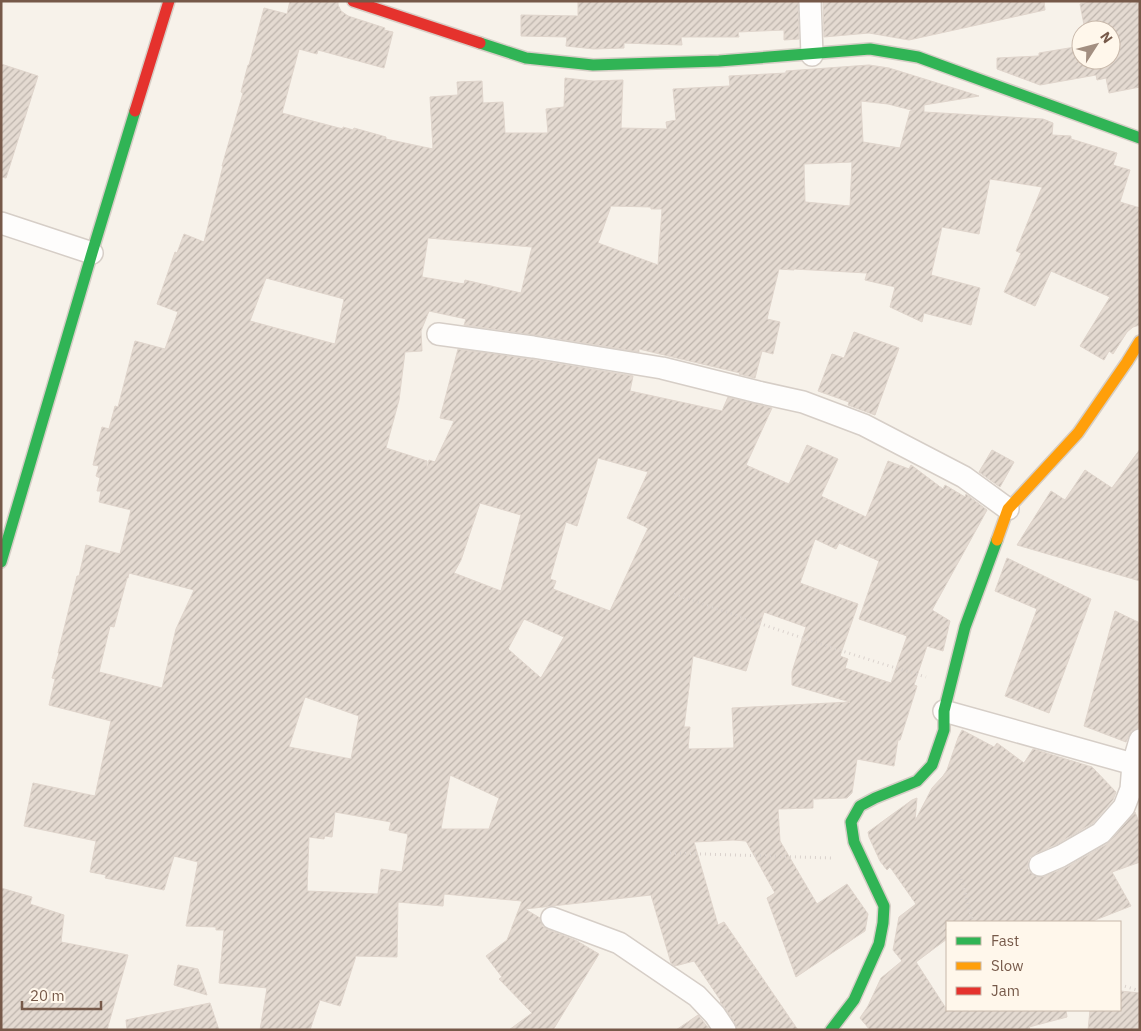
<svg xmlns="http://www.w3.org/2000/svg" width="1141" height="1031" font-family="'IBM Plex Sans',sans-serif">
	<style>
		.building { fill: url(#building-hatch); stroke: #e0d5cc; fill-rule: evenodd }
		.lines { fill: none; stroke-linecap: round; stroke-linejoin: round }
		.street-casing { stroke: #d6cec7; stroke-width: 24 }
		.fast-casing { stroke: #d6cec6; stroke-width: 14 }
		.slow-casing { stroke: #d6cec6; stroke-width: 14 }
		.jam-casing { stroke: #d6cec6; stroke-width: 14 }
		.path { stroke: #dad2cd; stroke-width: 3; stroke-dasharray: 1 4; stroke-linecap: butt }
		.street { stroke: #fefdfc; stroke-width: 21 }
		.fast { stroke: #30b455; stroke-width: 11 }
		.slow { stroke: #ff9f0a; stroke-width: 11 }
		.jam { stroke: #e5322d; stroke-width: 11 }
	</style>
	<defs>
		<pattern id="building-hatch" width="6" height="6" patternUnits="userSpaceOnUse" patternTransform="scale(1.25)"><rect width="6" height="6" fill="#e4dad1"/><path d="M-1 1l2-2M0 6l6-6M5 7l2-2" fill="none" stroke="#bdb4ac"/></pattern>
	</defs>
	<rect width="100%" height="100%" fill="#f7f2ea"/>
	<g class="building">
		<path d="M290,1h48v4l3,6 7,5 37,12 -1,2 9,2 -9,36 -66,-18 -1,4 -18,-5 -17,64 61,16v-2l10,3 1,-2 32,9v2l47,10 -3,-52 28,-2 -1,-13 25,-1 1,22 20,-1 2,31h43l-2,-24 18,-2 1,-29 28,3 30,-1 -2,48 46,1 -1,-7 10,-2 -3,-31 57,-3 -1,-10 57,-3v-2l83,-6 20,3 90,28 -55,9v7l119,7 10,4 -1,12 19,1v3l46,14 -4,12 17,5 -10,32 20,6v117l-7,2 -6,5 -14,22 -4,-3 -5,9 -24,-14 30,-49 -59,-26 -16,35 -31,-14 17,-39 -5,-2 26,-64 -52,-8 -11,55 -37,-7 -11,48 49,13 -9,37 -47,-12 -2,9 -32,-15 5,-20 -30,-7 2,-7 -73,-4v1l-15,-1 -12,50 13,3 -7,32 -11,-3 -7,27 -16,-4 1,-1 -101,-24v3l-104,-17 -71,-10 2,-6 -37,-8 -8,20 1,20 -17,1 -6,48 -13,48 41,13v8l2,-9 6,2 19,-41 -14,-3 18,-69 73,10 102,17 -3,15 92,20 6,-14 44,11 -26,57 43,19 18,-39 31,14 -17,37 45,21 22,-56 21,8 2,-4 32,24 2,-4 20,12 1,-3 21,16 -55,100 18,11 -7,30 -16,-5 -13,39 3,1 -17,54h-2l-4,26 -37,-7 -5,34 -5,5 -34,1v9l-35,1 2,32 37,63 30,-20 21,30 -3,17 -69,46 -29,-79 8,-5 -29,-52 -13,-1 -39,2 24,83 6,-3 74,108h-61l-2,-7 -10,-15 -5,-6 1,-1 -27,-40 -19,5 -4,-3 -20,-68 -126,14 15,9 2,8 5,3 30,12 22,13 -46,76h-44l23,-17 -33,-34 3,-2 -16,-21 21,-16 15,-39 -78,-7 -1,12 -45,-4 -1,55 -41,-1 -16,50 -20,-6 -10,30h-50l7,-42 -48,-5 5,-53h-8v-3l-30,-1 12,-64 -24,-6 -10,34 -59,-12 1,-3 -16,-3 6,-31 -72,-15 9,-43 62,13 16,-75 -62,-16 6,-26 -3,-1 7,-25h-1l19,-77h2l7,-31 34,9 11,-44 -32,-8 2,-11h-4l3,-13 -4,-2 3,-10 -6,-1 4,-18 5,-20 7,2 6,-23 3,1 17,-66 30,8 13,-37 -21,-8 18,-52 2,1 7,-19 20,8 19,-76h-1l21,-73 -2,-1 7,-27h1l15,-57 23,6zM861,101l27,3 27,7h-5l-10,37 -37,-6zM852,162l-2,44 -45,-4 -1,-38zM611,206l40,1v2h11l-4,56 -60,-22zM428,238l104,9 -11,46 -56,-13 -1,4 -42,-7zM266,278l78,21 -9,45 -85,-23zM598,458l50,14 -21,46 21,10 -38,83 -57,-22 3,-8 -6,-2 16,-57 11,4zM480,503l41,12 -20,76 -47,-18 7,-13zM815,539l21,10 3,-6 40,18 -20,58 48,17 -16,47 -46,-15 3,-9 -8,-3 18,-52 -58,-21zM129,573l65,17 -18,39 -14,59 -63,-16 11,-46 4,1 13,-49h1zM764,612l42,15 -14,45v13l58,17 -118,6 2,40 -46,1 2,-22h-6l9,-71 53,15zM524,619l40,18 -23,41 -33,-29zM305,697l54,19 -8,43 -62,-12zM450,775l49,23 -10,31h-48zM335,812l56,10 -2,8 19,4 -6,38 -21,-3 -3,25 -71,-3 2,-54 15,2 1,-3 7,1z"/>
		<polygon points="578,1 798,1 799,39 784,40 784,30 738,32 739,37 681,37 682,45 624,43 624,48 594,49 566,46 567,37 521,36 521,15 578,16"/>
		<polygon points="823,1 1044,1 1045,10 909,40 869,33 824,37"/>
		<polygon points="1094,1 1140,1 1140,87 1109,93 1106,78 1097,80 1096,75 1040,85 997,69 997,58 1039,56 1039,53 1081,46 1081,60 1111,60 1111,30 1085,30 1080,4"/>
		<polygon points="1,64 38,76 6,178 1,177"/>
		<polygon points="854,332 899,348 875,415 848,405 849,402 818,391 832,354 844,358"/>
		<polygon points="1140,449 1140,581 1017,545 1051,491 1065,500 1085,470 1112,488"/>
		<polygon points="992,450 1014,462 1000,487 979,472"/>
		<polygon points="1007,558 1091,599 1049,713 1005,696 1037,609 995,591"/>
		<polygon points="1115,611 1140,623 1140,728 1137,728 1131,731 1126,742 1084,726"/>
		<polygon points="962,730 994,747 997,743 1024,763 1033,749 1092,767 1116,792 1113,800 1093,823 1055,845 1035,854 1030,857 1028,863 1028,869 1033,875 1039,877 1045,876 1067,867 1107,844 1135,812 1140,825 1140,862 1112,872 1131,906 1090,922 947,922 947,939 916,962 947,1010 1066,1010 1067,1017 1029,1027 1030,1030 870,1030 860,1018 868,1006 881,978 902,961 893,950 899,917 916,904 890,867 887,870 880,861 869,837 868,832 912,800 917,798 915,821 932,788 943,776 947,770 958,738"/>
		<polygon points="1,888 32,897 30,904 64,915 61,942 128,955 107,1030 1,1030"/>
		<polygon points="178,965 198,969 207,995 174,985"/>
		<polygon points="1120,991 1140,993 1140,1030 1088,1030 1090,1010 1120,1010"/>
		<polygon points="210,1003 219,1030 127,1030 126,1020"/>
		<polygon points="698,1015 710,1030 676,1030"/>
	</g>
	<g class="lines">
		<g class="street-casing">
			<g id="street">
				<polyline points="810,1 812,55"/>
				<polyline points="1,223 92,253"/>
				<polyline points="438,334 533,347 662,368 758,392 803,402 864,425 964,477 1008,509"/>
				<polyline points="944,711 1133,764"/>
				<polyline points="1040,865 1061,856 1101,833 1124,807 1131,789 1133,764 1140,740"/>
				<polyline points="552,918 619,943 697,996 715,1015 725,1030"/>
			</g>
		</g>
		<g class="fast-casing">
			<g id="fast">
				<polyline points="480,43 526,58 593,65 719,61 870,49 918,57 1140,138"/>
				<polyline points="1,562 92,253 135,111"/>
				<polyline points="831,1030 854,1000 879,944 883,923 884,906 854,842 851,822 860,806 875,798 917,781 932,765 944,730 944,711 965,627 997,540"/>
			</g>
		</g>
		<g class="slow-casing">
			<polyline id="slow" points="997,540 1008,509 1078,433 1127,362 1140,341"/>
		</g>
		<g class="jam-casing">
			<g id="jam">
				<polyline points="353,1 480,43"/>
				<polyline points="135,111 169,1"/>
			</g>
		</g>
		<g class="path">
			<path d="M674,594c84,29 167,58 252,83"/>
			<polyline points="670,853 832,858"/>
			<polyline points="960,874 973,922"/>
			<polyline points="1120,986 1124,986 1140,991"/>
		</g>
		<use href="#street" class="street"/>
		<use href="#fast" class="fast"/>
		<use href="#slow" class="slow"/>
		<use href="#jam" class="jam"/>
	</g>
	<rect width="1141" height="1031" fill="none" stroke="#765949" stroke-width="5"/>
	<rect x="946" y="921" width="175" height="90" fill="#fff7eb" stroke="#c8b8aa"/>
	<rect x="956" y="937" width="25" height="8" fill="#30b455" stroke="#c8b8aa"/>
	<text x="991" y="946" font-size="15" fill="#765949">Fast</text>
	<rect x="956" y="962" width="25" height="8" fill="#ff9f0a" stroke="#c8b8aa"/>
	<text x="991" y="971" font-size="15" fill="#765949">Slow</text>
	<rect x="956" y="987" width="25" height="8" fill="#e5322d" stroke="#c8b8aa"/>
	<text x="991" y="996" font-size="15" fill="#765949">Jam</text>
	<g transform="translate(1096 45) rotate(54)"><circle r="24" fill="#fff7eb" stroke="#c8b8aa"/>
	<path d="M0-4L9 19L0 12L-9 19Z" fill="#a38f81"/>
	<text y="-8" font-size="14" font-weight="bold" text-anchor="middle" fill="#765949">N</text>
	</g>
	<path d="M22 1001v8h79v-8" fill="none" stroke="#765949" stroke-width="2.5"/>
	<text x="30" y="1001" font-size="15" fill="#765949" stroke="#fff7eb" stroke-width="4" paint-order="stroke">20 m</text>
</svg>
